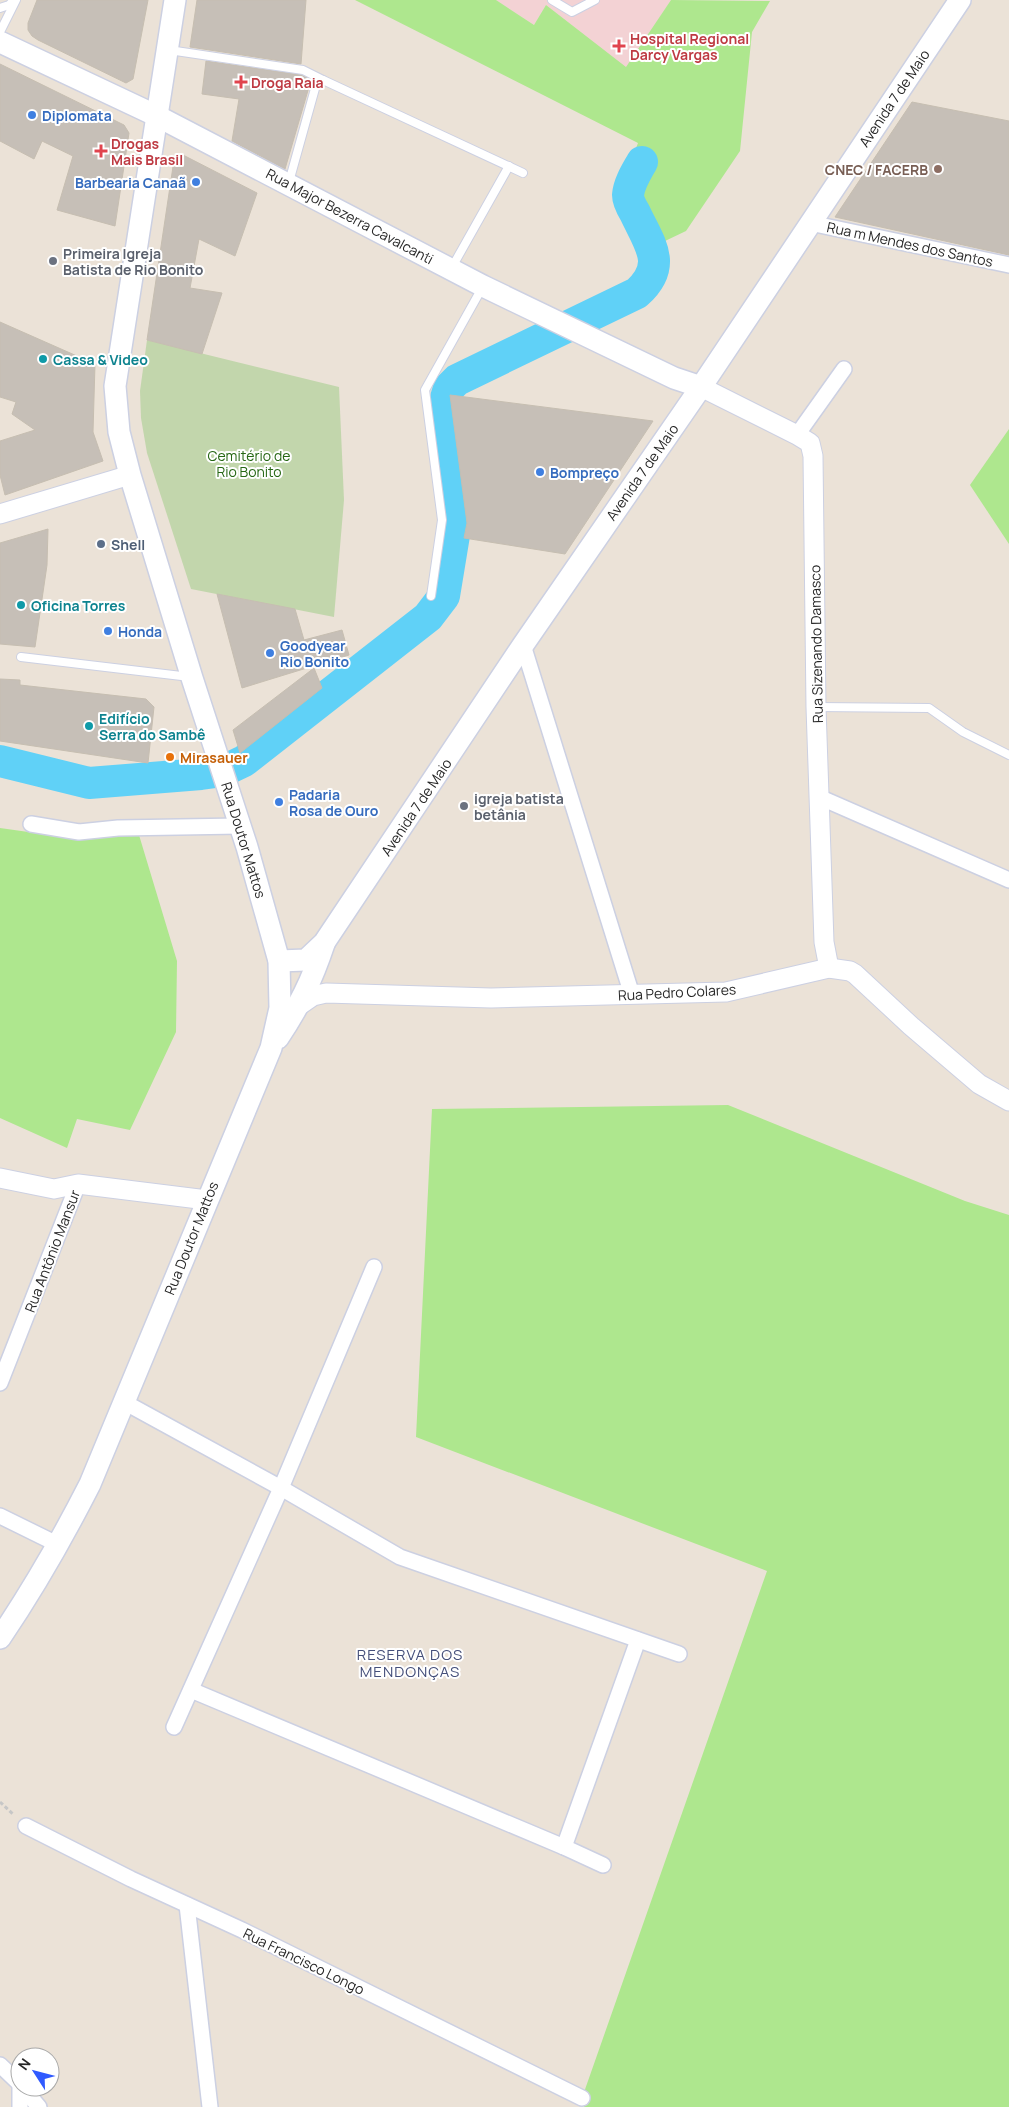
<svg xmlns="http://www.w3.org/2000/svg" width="1009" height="2107" font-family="Manrope,sans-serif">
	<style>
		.medical { fill: #f3d2d4 }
		.green { fill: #aee78e }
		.cemetery { fill: #c2d6ac }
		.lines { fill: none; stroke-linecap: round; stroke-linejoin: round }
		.river { stroke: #60d1f7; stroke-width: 32 }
		.building { fill: #c6bfb7; stroke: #c6beb1 }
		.service-casing { stroke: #ccd0e2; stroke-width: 10 }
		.minor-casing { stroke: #ccd0e2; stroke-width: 18 }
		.tertiary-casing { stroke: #ccd0e2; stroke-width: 21 }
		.secondary-casing { stroke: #ccd0e2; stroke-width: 24 }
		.path { stroke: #c7c7c7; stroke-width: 3; stroke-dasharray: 4 2.5; stroke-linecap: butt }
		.service { stroke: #fff; stroke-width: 8 }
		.minor { stroke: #fff; stroke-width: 15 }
		.tertiary { stroke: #fff; stroke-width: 19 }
		.secondary { stroke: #fff; stroke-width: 21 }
		.health-dot { fill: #e0444e; stroke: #fff; stroke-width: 2 }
		.shop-dot { fill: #3f7fe0; stroke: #fff; stroke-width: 2 }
		.education-dot { fill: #8d6e63; stroke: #fff; stroke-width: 2 }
		.worship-dot { fill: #6b7280; stroke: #fff; stroke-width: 2 }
		.culture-dot { fill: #0f9aa8; stroke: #fff; stroke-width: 2 }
		.service-dot { fill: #5c6f8a; stroke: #fff; stroke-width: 2 }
		.food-dot { fill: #e8710a; stroke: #fff; stroke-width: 2 }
		.labels { text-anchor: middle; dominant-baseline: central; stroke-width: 4; stroke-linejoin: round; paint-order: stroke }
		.health-label { font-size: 14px; font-weight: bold; fill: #be3a42; stroke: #fff; text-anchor: start }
		.street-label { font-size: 14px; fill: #272727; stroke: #fff }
		.shop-label { font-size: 14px; font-weight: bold; fill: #366cbe; stroke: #fff; text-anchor: start }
		.education-label { font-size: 14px; font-weight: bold; fill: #785e54; stroke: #fff; text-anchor: end }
		.worship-label { font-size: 14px; font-weight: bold; fill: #5b616d; stroke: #fff; text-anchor: start }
		.culture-label { font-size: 14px; font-weight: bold; fill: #0d838f; stroke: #fff; text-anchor: start }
		.park-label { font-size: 14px; fill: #266714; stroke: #fff }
		.service-label { font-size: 14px; font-weight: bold; fill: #4e5e75; stroke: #fff; text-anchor: start }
		.food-label { font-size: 14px; font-weight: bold; fill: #c56008; stroke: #fff; text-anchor: start }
		.neighbourhood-label { font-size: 15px; letter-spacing: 1px; fill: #454f7a; stroke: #fff }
	</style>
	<rect width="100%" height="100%" fill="#ebe2d7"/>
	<polygon class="medical" points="496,0 671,0 626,68 546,5 534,25"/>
	<g class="green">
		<path d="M355,0h141l38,25 12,-20 80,62 45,-67 99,1 -18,31 -12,119 -54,80 -42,20c-7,-13 -25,-42 -24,-57 1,-18 12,-34 18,-51z"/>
		<polygon points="1009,429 1009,544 970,485"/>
		<polygon points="0,828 78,839 139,835 177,961 176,1032 130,1130 77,1119 67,1148 0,1118"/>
		<polygon points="728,1105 965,1201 1009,1215 1009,2107 584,2107 582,2098 767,1571 416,1437 432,1109"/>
	</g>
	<polygon class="cemetery" points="147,340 339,387 344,500 334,617 191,589 147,453 141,418 140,391"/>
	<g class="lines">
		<path class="river" d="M0,761l89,22 112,-9 22,-3 21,-10 184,-144 16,-21 12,-73 -10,-125 3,-10 8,-8 180,-87c31,-28 13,-48 -2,-80 -3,-5 -7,-13 -7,-18 1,-12 9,-24 14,-33"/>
	</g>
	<g class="building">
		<polygon points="37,0 148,0 133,79 126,83 38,40 32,36 28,30 28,23"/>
		<polygon points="197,0 306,0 301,64 190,47"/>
		<polygon points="206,61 301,75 311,80 285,169 232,141 239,99 202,94"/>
		<polygon points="0,64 124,125 129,133 115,226 57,210 73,156 42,141 34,159 0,141"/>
		<polygon points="912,102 1009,121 1009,255 835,217"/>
		<polygon points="183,155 257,193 235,256 199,239 190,288 222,293 202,354 147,340 174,160"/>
		<polygon points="0,322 95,364 93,432 103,461 5,495 0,475 0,441 35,430 12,414 16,402 0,397"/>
		<polygon points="450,395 653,421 565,554 464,538 467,523"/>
		<polygon points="48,529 47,565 35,647 0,644 0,543"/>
		<polygon points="217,594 295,609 304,640 342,630 349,655 242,688"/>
		<polygon points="314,668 322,688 240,753 233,730"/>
		<polygon points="0,679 20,680 20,685 146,699 154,707 148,763 0,741"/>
	</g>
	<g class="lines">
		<g class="service-casing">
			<g id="service">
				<polyline points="552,0 572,12 595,0"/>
				<polyline points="0,8 9,5 14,0"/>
				<polyline points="0,32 16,0"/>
				<polyline points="169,50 303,70 323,80"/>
				<polyline points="289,182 316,85 323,80 523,173"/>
				<polyline points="451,269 509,166"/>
				<polyline points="431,596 442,520 425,390 482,288"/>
				<polyline points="21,657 190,677"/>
				<polyline points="816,707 929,708 963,732 1009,755"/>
			</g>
		</g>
		<g class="minor-casing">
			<g id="minor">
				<polyline points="810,223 1009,265"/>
				<polyline points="797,435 844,369"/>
				<polyline points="523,645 632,995"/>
				<polyline points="819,797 1009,880"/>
				<polyline points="31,824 79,832 118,828 240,826"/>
				<polyline points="0,1383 78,1184"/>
				<polyline points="124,1402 281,1488 400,1557 679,1654"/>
				<polyline points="0,1516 59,1545"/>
				<polyline points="191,1690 564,1847 603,1865"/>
				<polyline points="174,1727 281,1488 374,1267"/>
				<polyline points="26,1826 131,1879 242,1930 582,2098"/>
				<polyline points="564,1847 638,1640"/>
				<polyline points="187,1905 210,2107"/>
				<polyline points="0,2065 20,2084"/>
				<polyline points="22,2087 39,2107"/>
				<polyline points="20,2107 20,2087"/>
			</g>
		</g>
		<g class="tertiary-casing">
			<g id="tertiary">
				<polyline points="701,387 797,435 810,443 813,456 816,707 824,942 829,968"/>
				<polyline points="0,514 130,475"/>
				<polyline points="300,1005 313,996 326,993 491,998 726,992 829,968 850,971 855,974 911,1026 979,1084 1009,1101"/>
				<polyline points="0,1178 54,1189 78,1184 207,1200"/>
			</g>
		</g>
		<g class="secondary-casing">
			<g id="secondary">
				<polyline points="0,42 157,116 483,286 674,378 701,387"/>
				<polyline points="279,961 306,960 324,943 523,645 701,387 960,0"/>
				<path d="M278,1038c21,-31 34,-58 46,-94"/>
				<path d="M0,1638c34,-50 63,-101 90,-154l181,-436 9,-40 -1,-47 -32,-114 -55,-169 -62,-203 -11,-43 -4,-46 60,-386"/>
			</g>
		</g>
		<polyline class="path" points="0,1802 14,1815"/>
		<use href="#service" class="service"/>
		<use href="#minor" class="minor"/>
		<use href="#tertiary" class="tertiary"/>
		<use href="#secondary" class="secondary"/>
	</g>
	<g class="health-dot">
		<path d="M616.5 38.5h5v5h5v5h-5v5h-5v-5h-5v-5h5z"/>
		<path d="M238.5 74.5h5v5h5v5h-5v5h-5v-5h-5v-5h5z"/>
		<path d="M98.5 143.5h5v5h5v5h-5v5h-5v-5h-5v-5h5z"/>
	</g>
	<g class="shop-dot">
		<circle cx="32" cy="115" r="5"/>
		<circle cx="196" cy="182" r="5"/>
		<circle cx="540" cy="472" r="5"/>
		<circle cx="108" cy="631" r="5"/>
		<circle cx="270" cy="653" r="5"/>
		<circle cx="279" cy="802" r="5"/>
	</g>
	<circle class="education-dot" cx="938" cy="169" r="5"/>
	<g class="worship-dot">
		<circle cx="53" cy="261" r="5"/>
		<circle cx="464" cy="806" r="5"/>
	</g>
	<g class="culture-dot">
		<circle cx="43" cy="359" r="5"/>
		<circle cx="21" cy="605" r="5"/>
		<circle cx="89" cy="726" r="5"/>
	</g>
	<circle class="service-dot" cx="101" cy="544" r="5"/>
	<circle class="food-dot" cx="170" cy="757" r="5"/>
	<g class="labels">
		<g class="health-label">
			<text x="630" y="38">Hospital Regional<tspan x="630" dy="16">Darcy Vargas</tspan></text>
			<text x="251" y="82">Droga Raia</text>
			<text x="111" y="143">Drogas<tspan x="111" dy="16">Mais Brasil</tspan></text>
		</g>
		<g class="street-label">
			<text transform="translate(894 98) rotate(-56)">Avenida 7 de Maio</text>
			<text transform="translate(350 216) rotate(28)">Rua Major Bezerra Cavalcanti</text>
			<text transform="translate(910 244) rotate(12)">Rua m Mendes dos Santos</text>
			<text transform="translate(642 472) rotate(-55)">Avenida 7 de Maio</text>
			<text transform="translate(816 644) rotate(-91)">Rua Sizenando Damasco</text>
			<text transform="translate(416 807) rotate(-56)">Avenida 7 de Maio</text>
			<text transform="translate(244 840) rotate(73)">Rua Doutor Mattos</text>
			<text transform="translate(677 992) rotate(-3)">Rua Pedro Colares</text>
			<text transform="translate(191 1238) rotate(-68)">Rua Doutor Mattos</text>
			<text transform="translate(52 1251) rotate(-69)">Rua Antônio Mansur</text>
			<text transform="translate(304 1961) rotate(26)">Rua Francisco Longo</text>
		</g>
		<g class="shop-label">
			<text x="42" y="115">Diplomata</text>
			<text x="186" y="182" text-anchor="end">Barbearia Canaã</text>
			<text x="550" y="472">Bompreço</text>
			<text x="118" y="631">Honda</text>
			<text x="280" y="645">Goodyear<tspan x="280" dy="16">Rio Bonito</tspan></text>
			<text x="289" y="794">Padaria<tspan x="289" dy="16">Rosa de Ouro</tspan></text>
		</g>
		<g class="education-label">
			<text x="928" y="169">CNEC / FACERB</text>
		</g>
		<g class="worship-label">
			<text x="63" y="253">Primeira Igreja<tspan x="63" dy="16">Batista de Rio Bonito</tspan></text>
			<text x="474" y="798">igreja batista<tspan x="474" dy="16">betânia</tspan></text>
		</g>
		<g class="culture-label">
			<text x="53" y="359">Cassa &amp; Video</text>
			<text x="31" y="605">Oficina Torres</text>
			<text x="99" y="718">Edifício<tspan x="99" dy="16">Serra do Sambê</tspan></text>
		</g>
		<g class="park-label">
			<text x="249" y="455">Cemitério de<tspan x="249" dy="16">Rio Bonito</tspan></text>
		</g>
		<g class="service-label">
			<text x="111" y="544">Shell</text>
		</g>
		<g class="food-label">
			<text x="180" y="757">Mirasauer</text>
		</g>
		<g class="neighbourhood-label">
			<text x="410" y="1654">RESERVA DOS<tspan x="410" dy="17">MENDONÇAS</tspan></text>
		</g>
	</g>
	<g transform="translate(35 2072) rotate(306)"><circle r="24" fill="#ffffff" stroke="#a9a9a9"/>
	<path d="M0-4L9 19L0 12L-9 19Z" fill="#305aff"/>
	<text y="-8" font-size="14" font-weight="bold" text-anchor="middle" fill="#272727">N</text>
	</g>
</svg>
